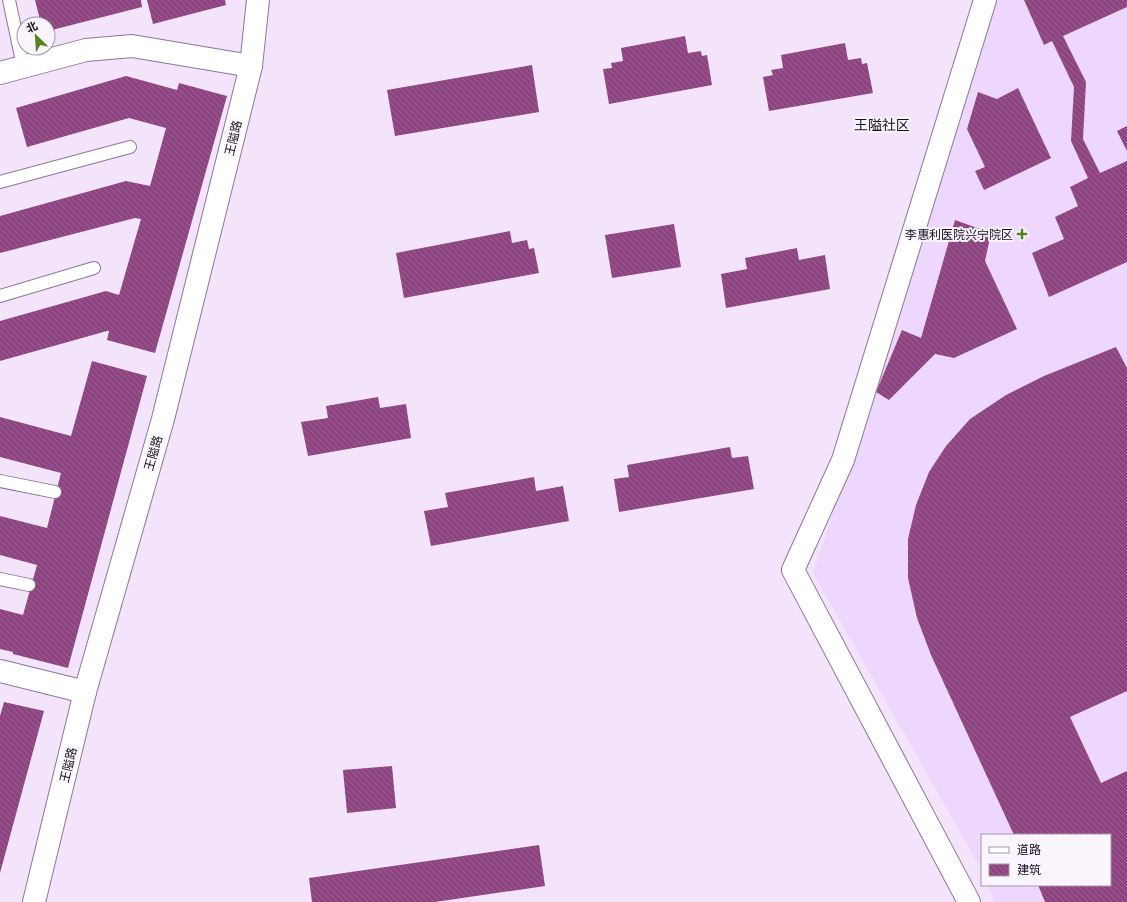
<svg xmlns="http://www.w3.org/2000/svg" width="1127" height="902" font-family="'PT Sans Narrow','Noto Sans SC',sans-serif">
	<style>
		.built { fill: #eed7fc }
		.building { fill: url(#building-back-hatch) }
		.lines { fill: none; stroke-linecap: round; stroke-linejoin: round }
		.service-casing { stroke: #8d769a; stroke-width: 14 }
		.minor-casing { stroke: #8d769a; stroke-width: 24 }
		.secondary-casing { stroke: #8d769a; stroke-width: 24 }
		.service { stroke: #fff; stroke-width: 12 }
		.minor { stroke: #fff; stroke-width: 22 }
		.secondary { stroke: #fff; stroke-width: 22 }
		.poi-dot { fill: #528720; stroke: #faf5fd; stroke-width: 1.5 }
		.labels { text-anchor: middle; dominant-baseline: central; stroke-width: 4; stroke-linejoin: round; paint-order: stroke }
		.street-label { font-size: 12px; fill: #170e1c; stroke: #faf5fd }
		.poi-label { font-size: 12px; fill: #170e1c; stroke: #faf5fd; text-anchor: end }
		.quarter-label { font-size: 14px; fill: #170e1c; stroke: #faf5fd }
	</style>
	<defs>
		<pattern id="building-back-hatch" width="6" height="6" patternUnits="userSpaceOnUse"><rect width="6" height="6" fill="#8d4481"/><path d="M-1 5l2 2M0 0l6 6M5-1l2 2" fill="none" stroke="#986190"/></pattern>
	</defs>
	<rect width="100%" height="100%" fill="#f3e4fc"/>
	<polygon class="built" points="988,0 1127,0 1127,902 994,902 988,885 1110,885 1110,835 982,835 982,871 813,573 848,467"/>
	<g class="building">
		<polygon points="35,0 141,0 142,7 48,31 48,24 41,24"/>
		<polygon points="147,0 225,0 226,5 153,24"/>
		<polygon points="1024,0 1127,0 1127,7 1063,36 1086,82 1083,139 1100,173 1127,161 1127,262 1049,297 1032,253 1064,239 1055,217 1078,206 1070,187 1088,178 1071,141 1074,87 1052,41 1044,45"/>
		<polygon points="685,36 688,53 701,51 702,56 707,55 712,85 609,104 603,69 612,68 611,63 623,61 621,48"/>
		<polygon points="845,43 848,60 861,58 862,64 867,63 873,93 769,111 763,77 773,75 771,70 783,68 781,55"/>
		<polygon points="532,65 539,112 395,136 387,90"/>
		<polygon points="126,76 177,90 179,83 227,96 155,353 107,340 109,331 107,331 0,361 0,321 106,291 119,295 141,219 135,218 0,253 0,216 126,181 150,186 166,128 129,118 27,147 16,108"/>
		<polygon points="1018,88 1051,158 984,190 975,171 985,167 967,129 978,92 997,99"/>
		<polygon points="1127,126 1127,151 1117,131"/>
		<polygon points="955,220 991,233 985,261 1017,329 954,358 935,354 889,400 876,392 902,330 921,338"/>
		<polygon points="674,224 681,267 612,278 605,235"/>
		<polygon points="510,231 512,243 527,240 529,249 534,248 539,273 404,298 396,253"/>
		<polygon points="797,248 799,260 825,255 830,289 726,308 721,274 747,269 745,258"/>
		<polygon points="1116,347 1127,368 1127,691 1070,717 1101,783 1127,771 1127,902 1045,902 1038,885 1110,885 1110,835 1014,835 931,655 917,618 908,578 908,539 916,505 929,472 946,446 970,419 1006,395 1044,376"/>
		<polygon points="92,361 147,376 68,668 13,654 13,652 0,649 0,609 23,615 37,565 0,555 0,516 47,528 61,473 0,457 0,417 71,436"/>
		<polygon points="378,397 380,408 406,404 411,438 308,456 301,422 328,418 326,406"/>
		<polygon points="730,447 732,458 748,456 754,489 619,512 614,479 629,477 627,465"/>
		<polygon points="534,477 536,491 563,486 569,521 431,546 424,511 448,507 445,493"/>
		<polygon points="4,702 44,711 0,873 0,716"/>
		<polygon points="392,766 396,808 347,813 343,770"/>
		<polygon points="539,845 545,886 435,902 312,902 309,878"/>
	</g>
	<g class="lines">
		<g class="service-casing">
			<g id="service">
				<polyline points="9,0 23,66"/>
				<polyline points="0,182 130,147"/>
				<polyline points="0,296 94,268"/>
				<polyline points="0,481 55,492"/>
				<polyline points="0,579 29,585"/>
			</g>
		</g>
		<g class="minor-casing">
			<g id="minor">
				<polyline points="0,73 86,50 132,46 251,66"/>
				<polyline points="0,671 85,692"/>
				<polyline points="969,902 793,570 843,460 985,0"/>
			</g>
		</g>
		<g class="secondary-casing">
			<polyline id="secondary" points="34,902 85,692 163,419 251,66 258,0"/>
		</g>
		<use href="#service" class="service"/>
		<use href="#minor" class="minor"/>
		<use href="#secondary" class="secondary"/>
	</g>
	<path class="poi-dot" d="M1020 228h4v4h4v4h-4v4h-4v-4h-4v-4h4z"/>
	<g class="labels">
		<g class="street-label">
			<text transform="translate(233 138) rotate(-76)">王隘路</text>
			<text transform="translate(153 453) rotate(-74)">王隘路</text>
			<text transform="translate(68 765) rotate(-76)">王隘路</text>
		</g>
		<g class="poi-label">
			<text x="1013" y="234">李惠利医院兴宁院区</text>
		</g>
		<g class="quarter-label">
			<text x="882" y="125">王隘社区</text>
		</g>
	</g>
	<rect x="981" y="834" width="130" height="52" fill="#faf5fd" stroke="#9f99a3"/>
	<rect x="989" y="847" width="20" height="6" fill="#ffffff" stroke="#9f99a3"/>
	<text x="1017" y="854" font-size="12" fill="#170e1c">道路</text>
	<rect x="989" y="864" width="20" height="12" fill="url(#building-back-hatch)" stroke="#9f99a3"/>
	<text x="1017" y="874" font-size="12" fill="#170e1c">建筑</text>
	<g transform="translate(36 36) rotate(335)"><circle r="19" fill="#faf5fd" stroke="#9f99a3"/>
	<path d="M0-3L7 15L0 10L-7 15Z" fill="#528720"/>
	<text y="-6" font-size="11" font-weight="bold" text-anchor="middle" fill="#170e1c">北</text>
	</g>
</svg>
